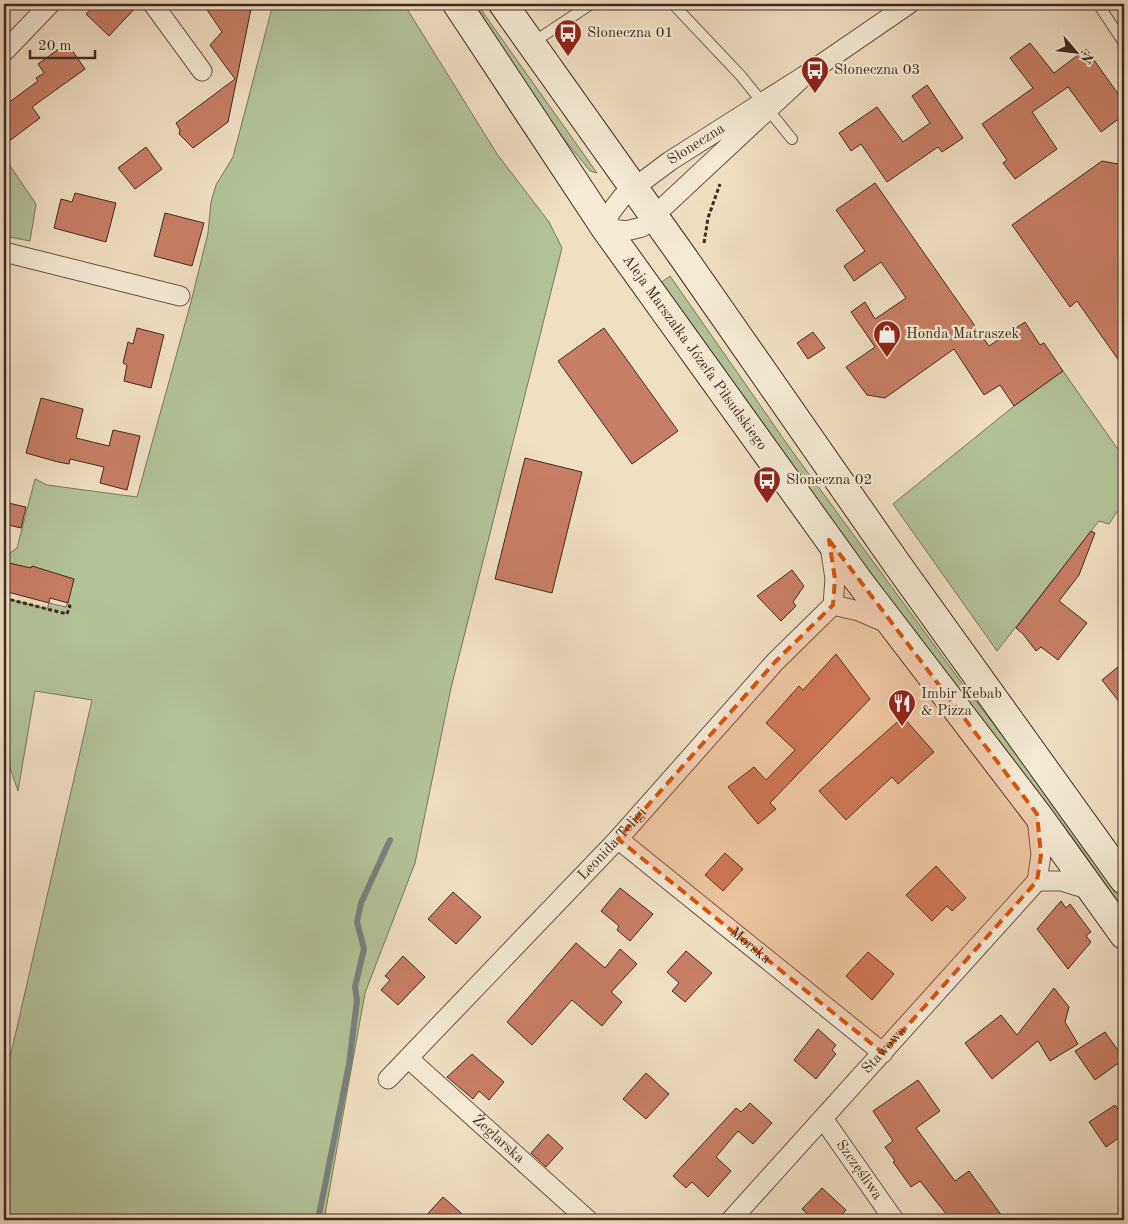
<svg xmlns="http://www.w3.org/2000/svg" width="1128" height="1224" font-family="'Old Standard TT',serif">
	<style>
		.green { fill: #b3c398; stroke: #7a775c }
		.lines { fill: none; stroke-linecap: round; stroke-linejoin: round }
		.stream { stroke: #79817f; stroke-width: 6 }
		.building { fill: #c87e64; stroke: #402b21 }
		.lane-casing { stroke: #6c5849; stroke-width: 12 }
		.street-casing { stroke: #6c5849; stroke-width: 21 }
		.secondary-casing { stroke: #402b21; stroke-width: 30 }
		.path { stroke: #402b21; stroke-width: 3; stroke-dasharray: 4 2.5; stroke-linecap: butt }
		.lane { stroke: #f5ebd7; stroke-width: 10 }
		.street { stroke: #f5ebd7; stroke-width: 19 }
		.secondary { stroke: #f5ebd7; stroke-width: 28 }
		.marked { fill: #d7540e; fill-opacity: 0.2; stroke: #d7540e; stroke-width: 4; stroke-dasharray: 10 6; stroke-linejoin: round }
		.labels { text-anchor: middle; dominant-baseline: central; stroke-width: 4.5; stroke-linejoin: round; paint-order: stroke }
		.poi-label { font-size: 15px; fill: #402b21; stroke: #f5ebd7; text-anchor: start }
		.street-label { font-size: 15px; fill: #402b21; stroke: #f5ebd7 }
	</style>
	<rect width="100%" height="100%" fill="#f0e0c2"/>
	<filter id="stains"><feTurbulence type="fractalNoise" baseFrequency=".004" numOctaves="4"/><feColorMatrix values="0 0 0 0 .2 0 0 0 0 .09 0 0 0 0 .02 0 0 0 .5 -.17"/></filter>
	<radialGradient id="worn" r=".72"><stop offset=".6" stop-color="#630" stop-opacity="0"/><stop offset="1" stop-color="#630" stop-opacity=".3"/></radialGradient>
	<g class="green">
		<polygon points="273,4 404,4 497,154 549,222 562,248 451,688 415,863 365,993 324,1220 4,1220 4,1084 92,700 35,691 18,791 4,751 4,598 47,609 49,603 66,607 74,579 9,563 4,576 4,557 17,548 35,479 47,485 137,497 191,302 208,233 211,202 216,185 233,157"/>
		<polygon points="466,4 477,4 597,173 590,171 564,139"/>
		<polygon points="4,157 36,204 30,241 4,236"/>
		<polygon points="670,276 792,451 962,683 1086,844 1124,899 1124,910 1073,838 820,508 659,284"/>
		<polygon points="1063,371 1124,458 1124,501 1109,524 1099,521 997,651 893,504 1014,406"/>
	</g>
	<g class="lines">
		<polyline class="stream" points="318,1220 349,1064 357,1001 355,987 364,949 357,922 361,903 390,840"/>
	</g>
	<g class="building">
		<polygon points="95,4 139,4 109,36 86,14"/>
		<polygon points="203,4 243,4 251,9 228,122 193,148 179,134 180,130 176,123 235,79 210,45 222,32"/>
		<polygon points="67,43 85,69 32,107 40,118 4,145 4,106 38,81 36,78 44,73 38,64"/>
		<polygon points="1030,43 1054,73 1086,49 1124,102 1124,115 1101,132 1068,87 1032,112 1057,149 1015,179 1003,163 1007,160 982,124 1033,88 1010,58"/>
		<polygon points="927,85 963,138 942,152 938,147 887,182 861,144 851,151 839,133 877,107 903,142 930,123 912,96"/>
		<polygon points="146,147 162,169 135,189 118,168"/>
		<polygon points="1102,161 1124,165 1124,368 1077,301 1070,307 1012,225"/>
		<polygon points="875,183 989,346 1025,322 1040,345 1044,343 1063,371 1014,406 1000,385 984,395 954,349 885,398 867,395 846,367 875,347 851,312 865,302 875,319 906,298 881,262 854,281 844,266 865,251 836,210"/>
		<polygon points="75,193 116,203 106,242 54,228 61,199 72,202"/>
		<polygon points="165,213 204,223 192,266 154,256"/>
		<polygon points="137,328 164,335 151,388 124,381 127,365 123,363 128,342 133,344"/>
		<polygon points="604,328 678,431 632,464 558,361"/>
		<polygon points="813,332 825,348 808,359 797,343"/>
		<polygon points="41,398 83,409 76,438 109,446 113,430 140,436 127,490 100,483 104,467 70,459 69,464 58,462 26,453"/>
		<polygon points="525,458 582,472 552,593 495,579"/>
		<polygon points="4,502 26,507 21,528 4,524"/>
		<polygon points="1091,531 1095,533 1079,575 1059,601 1087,623 1058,660 1041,647 1036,651 1023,634 1016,628"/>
		<polygon points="4,562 31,568 32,566 74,579 68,603 50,598 49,603 4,591"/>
		<polygon points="792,570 804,586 793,602 796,606 781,621 757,596"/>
		<polygon points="836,654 870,699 770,803 776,809 758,824 728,787 754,767 766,780 795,750 766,723 799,686 803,690"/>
		<polygon points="1124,662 1124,708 1102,680"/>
		<polygon points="903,717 934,752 898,784 892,777 846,820 819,791"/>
		<polygon points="725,853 743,869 723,891 705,875"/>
		<polygon points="936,866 966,898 952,911 947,906 932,921 906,895"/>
		<polygon points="620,888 653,914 630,941 617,930 619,926 601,911"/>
		<polygon points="453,892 481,917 456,944 428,919"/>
		<polygon points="1061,901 1066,908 1070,904 1091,932 1086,936 1091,942 1068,969 1037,929"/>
		<polygon points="576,943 605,968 620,949 637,964 611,992 622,1002 602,1026 572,1000 532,1045 507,1022"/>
		<polygon points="686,951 712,973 685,1002 672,991 679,983 667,972"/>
		<polygon points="868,952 894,974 872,1000 846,976"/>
		<polygon points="403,956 425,977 398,1005 381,990 390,980 385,976"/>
		<polygon points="1054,988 1069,1007 1065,1022 1078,1044 1050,1061 1038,1041 992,1079 965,1043 1001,1015 1017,1035"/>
		<polygon points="818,1029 836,1045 832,1050 836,1054 816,1079 794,1060"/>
		<polygon points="1105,1032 1124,1059 1095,1080 1075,1051"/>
		<polygon points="472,1054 504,1082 489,1100 479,1091 473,1099 447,1077"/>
		<polygon points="646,1073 669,1094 646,1119 623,1099"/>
		<polygon points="918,1080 940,1111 916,1128 955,1181 969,1171 1005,1220 951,1220 920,1181 911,1187 893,1162 895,1161 885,1147 893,1141 873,1111"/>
		<polygon points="750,1103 772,1123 753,1144 738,1131 716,1157 731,1171 708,1197 692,1182 686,1188 673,1176 736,1108 741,1112"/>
		<polygon points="1115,1105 1124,1118 1124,1134 1106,1147 1089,1122"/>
		<polygon points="548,1134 563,1148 546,1167 531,1153"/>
		<polygon points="822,1188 846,1210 837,1220 814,1220 802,1209"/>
		<polygon points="443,1197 469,1220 422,1220"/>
	</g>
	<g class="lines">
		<g class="lane-casing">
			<g id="lane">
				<polyline points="673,4 741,76 792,139"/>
				<polyline points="1098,4 1124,43"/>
				<polyline points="532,43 591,4"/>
			</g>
		</g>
		<g class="street-casing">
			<g id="street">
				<polyline points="153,4 202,71"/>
				<polyline points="4,52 50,4"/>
				<path id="s1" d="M804,76l-162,151 -16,4 -21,-3 5,-15 13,-17 47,-35 134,-85 105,-72"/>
				<polyline points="4,252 180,296"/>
				<polyline points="833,605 859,611 889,624"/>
				<path id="s2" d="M618,839l265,214"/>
				<polyline points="1037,881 1061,881 1094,891"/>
				<path id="s3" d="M409,1059l179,161"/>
				<path id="s4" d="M388,1079l230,-240 157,-177 58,-57 2,-26 -5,-34"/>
				<path id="s5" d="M824,1120l70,100"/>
				<path id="s6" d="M731,1220l306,-339 4,-26 -4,-37"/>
			</g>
		</g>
		<g class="secondary-casing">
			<g id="secondary">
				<path id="s7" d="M457,4l148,224 253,352 179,234 87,121"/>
				<polyline points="503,4 683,257 897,564 1124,880"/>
			</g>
		</g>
		<g class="path">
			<polyline points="704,243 708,218 720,184"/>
			<polyline points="4,588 6,589"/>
			<polyline points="4,598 67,614 70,606 66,605"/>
		</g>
		<use href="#lane" class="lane"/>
		<use href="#street" class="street"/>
		<use href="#secondary" class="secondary"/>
	</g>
	<path class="marked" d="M829,540l208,274 4,41 -4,26 -154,172 -265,-214 157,-177 58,-57 2,-26z"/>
	<defs>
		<g id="bus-pin" transform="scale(1.4375)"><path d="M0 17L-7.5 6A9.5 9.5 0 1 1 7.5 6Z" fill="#8f2418" stroke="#f5ebd7"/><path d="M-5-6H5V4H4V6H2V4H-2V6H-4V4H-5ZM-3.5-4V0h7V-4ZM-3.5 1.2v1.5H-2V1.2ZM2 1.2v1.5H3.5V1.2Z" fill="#fff"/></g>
		<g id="shop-pin" transform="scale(1.4375)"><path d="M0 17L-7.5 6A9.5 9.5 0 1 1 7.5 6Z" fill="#8f2418" stroke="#f5ebd7"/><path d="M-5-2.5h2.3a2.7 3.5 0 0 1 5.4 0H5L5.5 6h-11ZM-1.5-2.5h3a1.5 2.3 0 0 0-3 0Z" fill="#fff"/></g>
		<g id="restaurant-pin" transform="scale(1.4375)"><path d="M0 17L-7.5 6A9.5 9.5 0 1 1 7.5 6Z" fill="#8f2418" stroke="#f5ebd7"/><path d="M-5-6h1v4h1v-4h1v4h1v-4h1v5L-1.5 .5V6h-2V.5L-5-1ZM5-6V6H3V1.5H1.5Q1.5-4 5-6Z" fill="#fff"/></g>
	</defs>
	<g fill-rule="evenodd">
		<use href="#bus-pin" x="568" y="33"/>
		<use href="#bus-pin" x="815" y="70"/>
		<use href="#shop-pin" x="887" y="334"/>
		<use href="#bus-pin" x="767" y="480"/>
		<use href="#restaurant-pin" x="902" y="703"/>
	</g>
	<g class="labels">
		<g class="poi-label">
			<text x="587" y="33">Słoneczna 01</text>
			<text x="834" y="70">Słoneczna 03</text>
			<text x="906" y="334">Honda Matraszek</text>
			<text x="786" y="480">Słoneczna 02</text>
			<text x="921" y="694">Imbir Kebab<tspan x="921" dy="17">&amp; Pizza</tspan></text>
		</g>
		<g class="street-label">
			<text stroke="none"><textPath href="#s1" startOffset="386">Słoneczna</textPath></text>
			<text stroke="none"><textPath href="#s7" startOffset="422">Aleja Marszałka Józefa Piłsudskiego</textPath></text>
			<text stroke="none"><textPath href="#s4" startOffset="325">Leonida Teligi</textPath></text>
			<text stroke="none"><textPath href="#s2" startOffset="170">Morska</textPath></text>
			<text stroke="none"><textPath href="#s6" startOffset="229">Stawowa</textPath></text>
			<text stroke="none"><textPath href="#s3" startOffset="120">Żeglarska</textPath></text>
			<text stroke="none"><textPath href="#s5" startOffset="61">Szczęśliwa</textPath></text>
		</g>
	</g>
	<rect width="1128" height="1224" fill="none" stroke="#f0e0c2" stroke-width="20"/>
	<rect x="5" y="5" width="1118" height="1214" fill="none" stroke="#402b21" stroke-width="2.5"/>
	<rect x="10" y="10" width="1108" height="1204" fill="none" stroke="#402b21"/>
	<g transform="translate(1076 52) rotate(118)" stroke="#f5ebd7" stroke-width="4" paint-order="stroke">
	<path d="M0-4L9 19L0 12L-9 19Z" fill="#402b21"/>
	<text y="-8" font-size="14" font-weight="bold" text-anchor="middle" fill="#402b21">N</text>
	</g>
	<path d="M30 50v8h65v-8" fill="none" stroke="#402b21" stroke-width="2.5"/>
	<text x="38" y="50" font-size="15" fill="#402b21" stroke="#f5ebd7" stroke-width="4" paint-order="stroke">20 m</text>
	<rect width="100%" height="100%" filter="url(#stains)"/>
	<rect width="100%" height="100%" fill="url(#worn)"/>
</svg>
